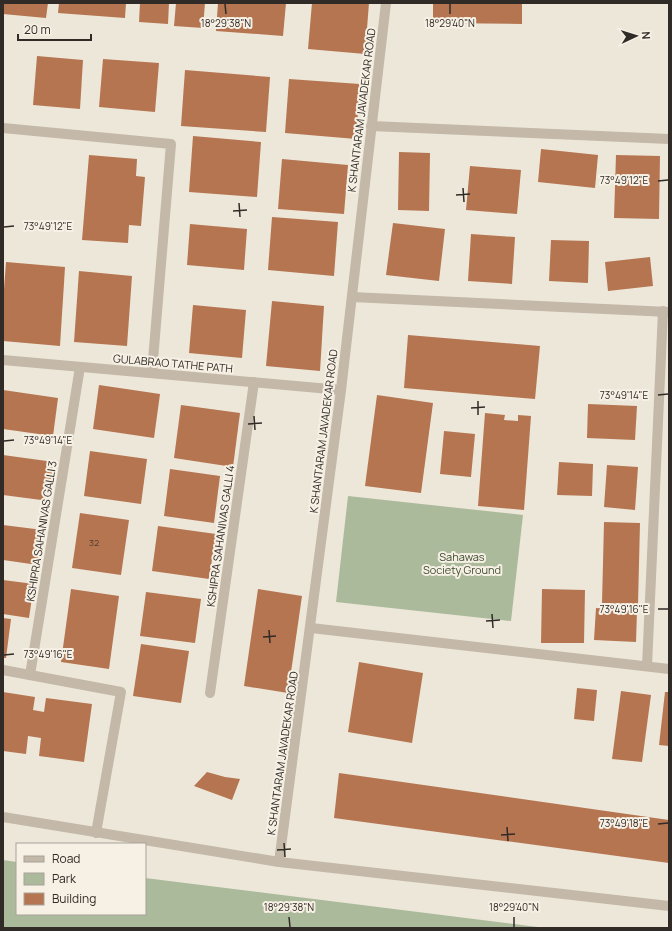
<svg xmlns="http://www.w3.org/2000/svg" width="672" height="931" font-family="Manrope,sans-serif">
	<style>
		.green { fill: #acba9c }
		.building { fill: #b57550 }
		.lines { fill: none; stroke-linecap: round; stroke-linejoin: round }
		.minor { stroke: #c4b8a8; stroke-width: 10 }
		.ticks { fill: none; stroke: #312b27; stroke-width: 1.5 }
		.labels { text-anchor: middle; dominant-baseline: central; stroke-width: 4; stroke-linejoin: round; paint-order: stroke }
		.number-label { font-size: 9px; fill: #523e31 }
		.street-label { font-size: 11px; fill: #312b27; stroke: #f6f0e5 }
		.park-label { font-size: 11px; fill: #3d4c2e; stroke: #f6f0e5 }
		.ticks-label { font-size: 10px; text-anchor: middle; fill: #312b27; stroke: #f6f0e5; stroke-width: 4; stroke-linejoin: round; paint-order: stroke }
	</style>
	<rect width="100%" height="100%" fill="#ede7da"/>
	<g class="green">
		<polygon points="348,496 523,515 511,621 336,602"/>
		<polygon points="3,860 17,862 17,914 145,914 145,878 546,928 3,928"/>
	</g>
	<g class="building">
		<polygon points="3,3 48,3 46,18 3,14"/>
		<polygon points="59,3 126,3 125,18 58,13"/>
		<polygon points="140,3 169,3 168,24 139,22"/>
		<polygon points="176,3 205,3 203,28 174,26"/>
		<polygon points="218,3 286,3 283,36 216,31"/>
		<polygon points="312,3 369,3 365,54 308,49"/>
		<polygon points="433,3 522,3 522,24 433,23"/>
		<polygon points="37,56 83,60 80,109 33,105"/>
		<polygon points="103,59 159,63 155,112 99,107"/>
		<polygon points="185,70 270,77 266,132 181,126"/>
		<polygon points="289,79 360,84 356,139 285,133"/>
		<polygon points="193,136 261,142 257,197 189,192"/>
		<polygon points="541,149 598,155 595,188 538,182"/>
		<polygon points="399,152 430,153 429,211 398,210"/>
		<polygon points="89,155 137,159 136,176 145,177 141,226 129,225 128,243 82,240"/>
		<polygon points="616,155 660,156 659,219 614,218"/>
		<polygon points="282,159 348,165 344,214 278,209"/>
		<polygon points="470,166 521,170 517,214 466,210"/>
		<polygon points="272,217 338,222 334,276 268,270"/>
		<polygon points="393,223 445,229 439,281 386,275"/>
		<polygon points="190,224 247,229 244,270 187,265"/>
		<polygon points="471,234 515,237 512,284 468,281"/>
		<polygon points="551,240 589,241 588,283 549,281"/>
		<polygon points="650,257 653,286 608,291 605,262"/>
		<polygon points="6,262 65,267 60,346 3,341 3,302"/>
		<polygon points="79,271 132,276 127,346 74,342"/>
		<polygon points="272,301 324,306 320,371 266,366"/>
		<polygon points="193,305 246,310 242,358 189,353"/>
		<polygon points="408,335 540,346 535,399 404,388"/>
		<polygon points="99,385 160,394 154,438 93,429"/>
		<polygon points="3,390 58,398 53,436 3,429"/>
		<polygon points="377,395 433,403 421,493 365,486"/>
		<polygon points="588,404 637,406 635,440 587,438"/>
		<polygon points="181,405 240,413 233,467 174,458"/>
		<polygon points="485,413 505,415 504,420 518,421 518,415 531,416 524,510 478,506"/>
		<polygon points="444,431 475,434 471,477 440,474"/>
		<polygon points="90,451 147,459 141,504 84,496"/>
		<polygon points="3,455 54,462 49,501 3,495"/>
		<polygon points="559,462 593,464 592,496 557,495"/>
		<polygon points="607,465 638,467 635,510 604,507"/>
		<polygon points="170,469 220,476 214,523 164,516"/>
		<polygon points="80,513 129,520 121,575 72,568"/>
		<polygon points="604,522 640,523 638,604 602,603"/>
		<polygon points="3,525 43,530 38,565 3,560"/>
		<polygon points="158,526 216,534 209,579 152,571"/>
		<polygon points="3,580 34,584 29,618 3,614"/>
		<polygon points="71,589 119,596 109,669 61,662"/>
		<polygon points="258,589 302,596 288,693 244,686"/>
		<polygon points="542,589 585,590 584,643 541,643"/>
		<polygon points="146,592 201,599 195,643 140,636"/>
		<polygon points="596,608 637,611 636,642 594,640"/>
		<polygon points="3,618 11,619 6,658 3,658"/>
		<polygon points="141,644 189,651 181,703 133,696"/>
		<polygon points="359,662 423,673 412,743 348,732"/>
		<polygon points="577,688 597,690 594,721 574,719"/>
		<polygon points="621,691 651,695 642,762 612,759"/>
		<polygon points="3,692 35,697 33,710 44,712 46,698 92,704 84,762 39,756 41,738 28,736 26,754 3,751"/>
		<polygon points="665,692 669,692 669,746 659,745"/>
		<polygon points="207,772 225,777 240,779 232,800 194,786"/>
		<polygon points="339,773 669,820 669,863 334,818"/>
	</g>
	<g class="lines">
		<g class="minor">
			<polyline points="371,126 669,139"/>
			<polyline points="3,128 171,144 152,372"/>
			<polyline points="352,297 669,312"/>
			<polyline points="3,360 341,390"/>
			<polyline points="311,628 669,669"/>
			<polyline points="647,666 663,311"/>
			<polyline points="3,670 121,692 96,833"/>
			<polyline points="30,675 80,367"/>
			<polyline points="210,693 254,382"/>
			<polyline points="3,817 279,862 669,906"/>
			<polyline points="279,862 341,390 386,3"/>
		</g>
	</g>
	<path class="ticks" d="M225,4l1,10M450,4v10M658,181l10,-1M463,188l1,14M456,195l14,-1M239,203l1,14M233,211l14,-1M4,227l10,-1M658,395l10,-1M478,401v14M471,408l14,-1M254,416l1,14M248,424l14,-1M4,441l10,-1M658,609h10M492,614l1,14M486,621l14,-1M269,630l1,13M263,637l13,-1M4,655l10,-1M658,824l10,-1M507,827l1,14M501,835l14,-1M284,843l1,14M277,850l14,-1M289,917l1,10M514,917v10"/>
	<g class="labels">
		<g class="number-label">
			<text x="94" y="542">32</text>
		</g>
		<g class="street-label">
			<text transform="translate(361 110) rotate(-83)">K SHANTARAM JAVADEKAR ROAD</text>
			<text transform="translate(173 363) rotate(5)">GULABRAO TATHE PATH</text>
			<text transform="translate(323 431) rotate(-83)">K SHANTARAM JAVADEKAR ROAD</text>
			<text transform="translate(41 531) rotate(-81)">KSHIPRA SAHANIVAS GALLI 3</text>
			<text transform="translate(220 536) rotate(-82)">KSHIPRA SAHANIVAS GALLI 4</text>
			<text transform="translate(282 753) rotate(-82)">K SHANTARAM JAVADEKAR ROAD</text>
		</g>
		<g class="park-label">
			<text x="462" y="556">Sahawas<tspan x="462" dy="13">Society Ground</tspan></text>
		</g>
	</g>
	<g class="ticks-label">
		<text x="226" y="27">18°29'38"N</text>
		<text x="450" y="27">18°29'40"N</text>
		<text x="624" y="184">73°49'12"E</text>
		<text x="48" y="230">73°49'12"E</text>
		<text x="624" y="399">73°49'14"E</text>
		<text x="48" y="444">73°49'14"E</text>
		<text x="624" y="613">73°49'16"E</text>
		<text x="48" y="658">73°49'16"E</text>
		<text x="624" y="827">73°49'18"E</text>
		<text x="289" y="911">18°29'38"N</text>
		<text x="514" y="911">18°29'40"N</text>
	</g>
	<rect width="672" height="931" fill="none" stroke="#312b27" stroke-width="8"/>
	<rect x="16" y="843" width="130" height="72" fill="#f6f0e5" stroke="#a7a199"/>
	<rect x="24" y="856" width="20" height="6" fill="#c4b8a8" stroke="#a7a199"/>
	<text x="52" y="863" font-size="12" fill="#312b27">Road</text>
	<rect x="24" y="873" width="20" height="12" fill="#acba9c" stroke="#a7a199"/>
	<text x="52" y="883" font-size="12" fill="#312b27">Park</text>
	<rect x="24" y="893" width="20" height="12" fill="#b57550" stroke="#a7a199"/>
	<text x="52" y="903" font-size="12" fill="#312b27">Building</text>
	<g transform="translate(636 36) rotate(86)" stroke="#f6f0e5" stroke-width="3" paint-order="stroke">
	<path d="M0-3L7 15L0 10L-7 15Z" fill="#312b27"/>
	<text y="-6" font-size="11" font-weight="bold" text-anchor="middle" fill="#312b27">N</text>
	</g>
	<path d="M18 34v6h73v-6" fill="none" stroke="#312b27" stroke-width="2"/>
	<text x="24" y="34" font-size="12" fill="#312b27" stroke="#f6f0e5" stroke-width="3" paint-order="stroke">20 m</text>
</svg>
